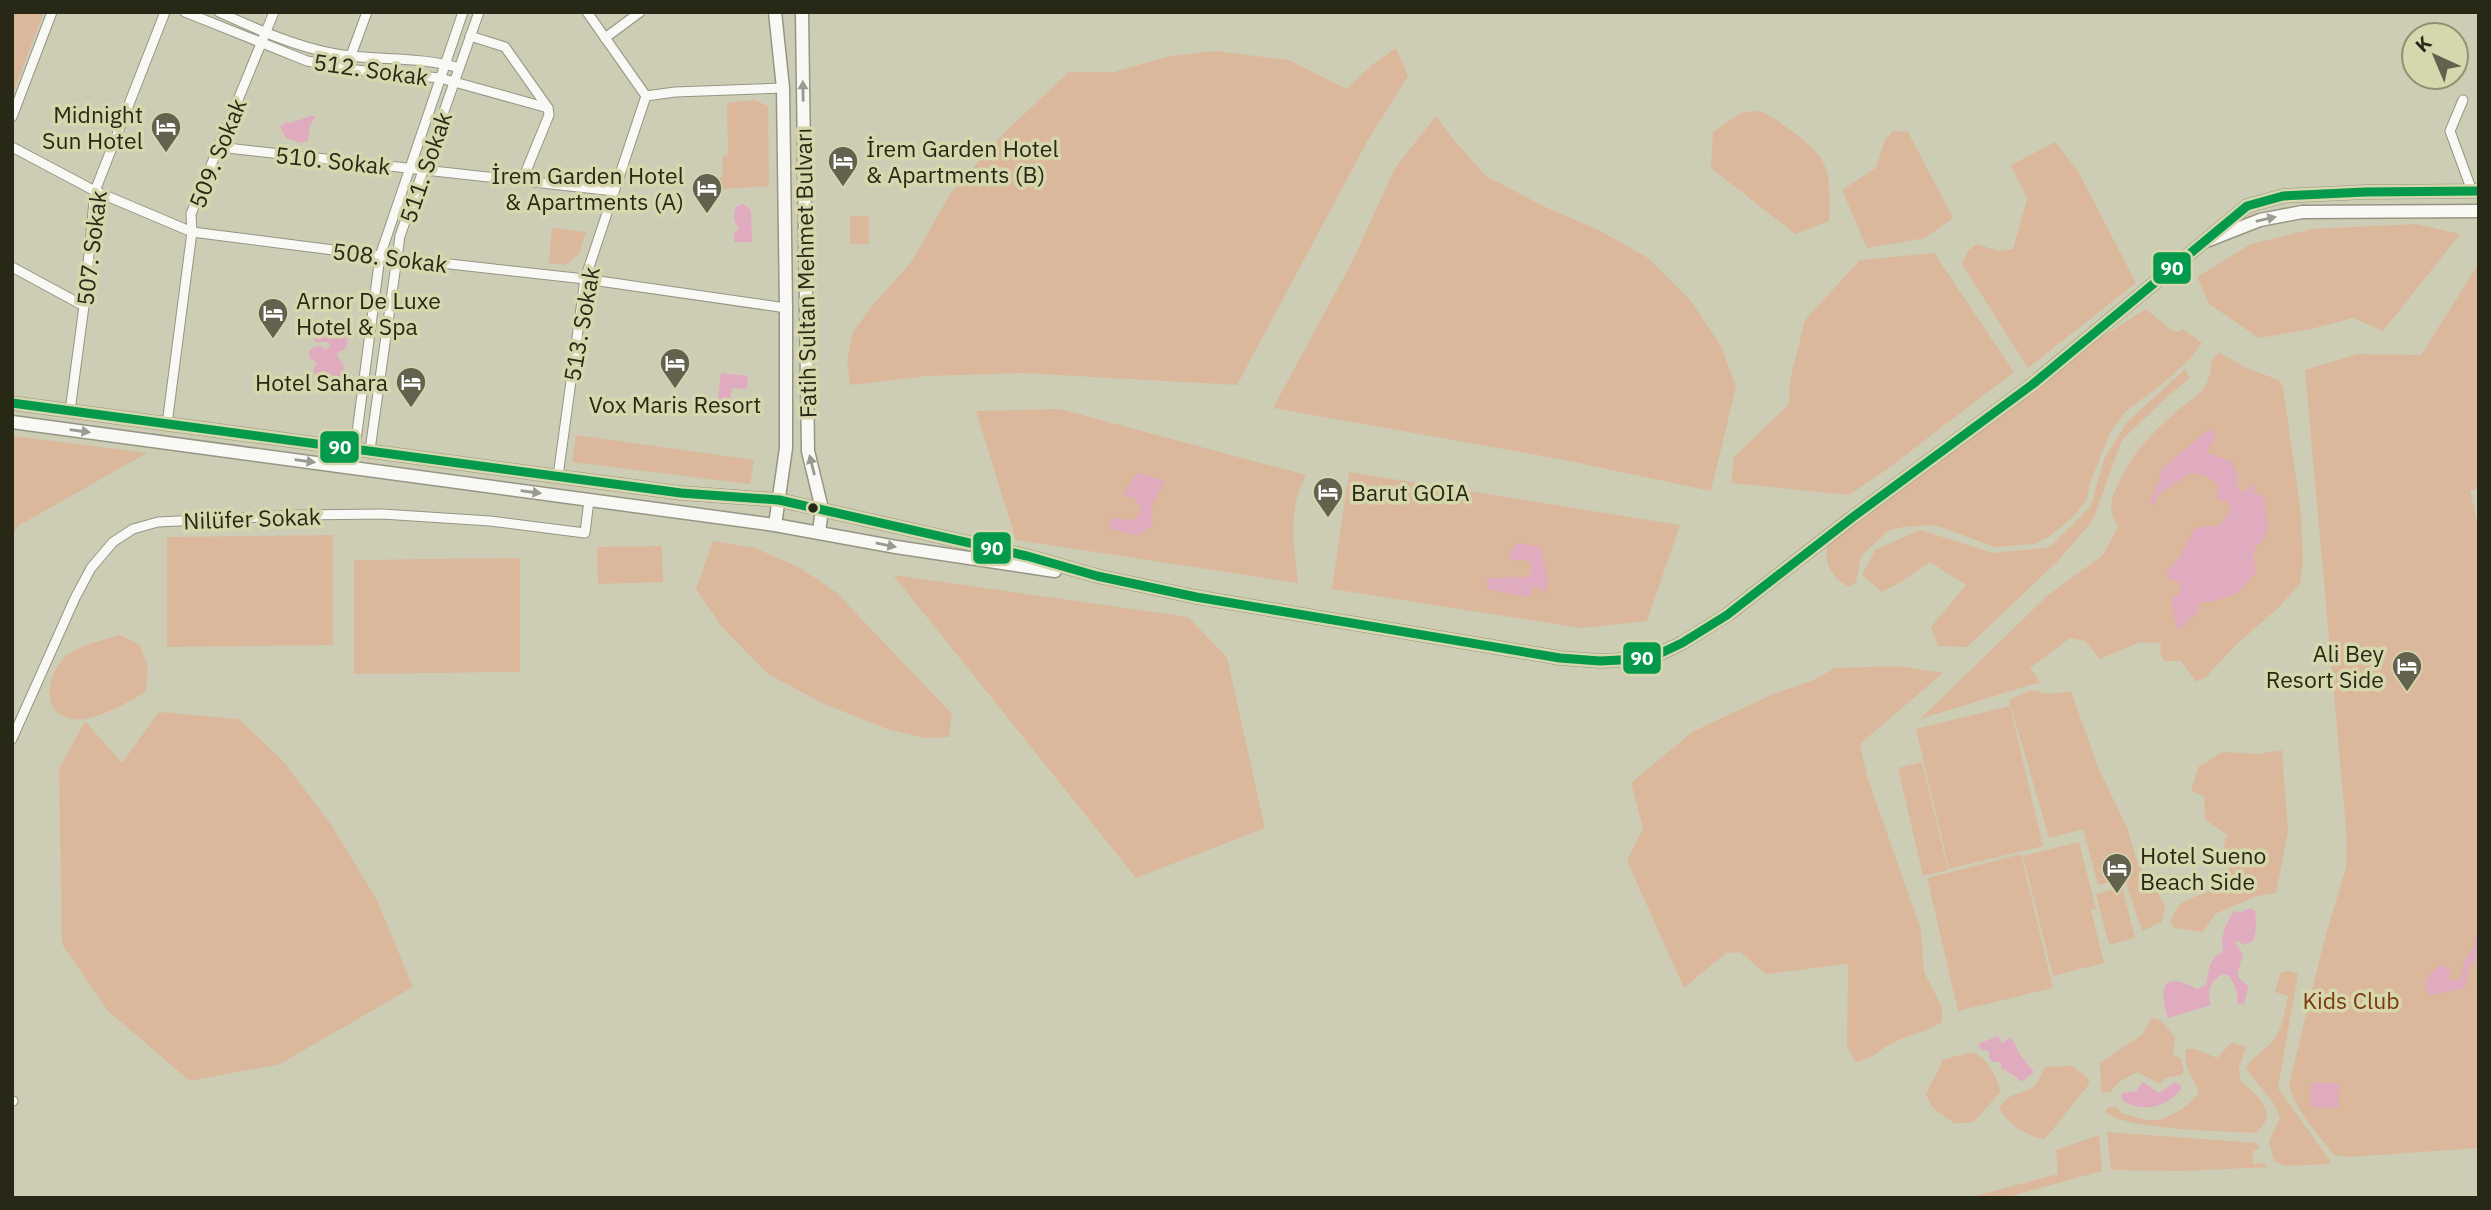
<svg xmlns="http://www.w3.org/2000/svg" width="2491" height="1210" font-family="'IBM Plex Sans',sans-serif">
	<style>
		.green { fill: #dbb89b }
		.water { fill: #e1abbf }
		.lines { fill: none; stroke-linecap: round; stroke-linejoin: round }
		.minor-casing { stroke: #959584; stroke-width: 11 }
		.secondary-casing { stroke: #959584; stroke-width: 15 }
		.minor { stroke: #f8f8f4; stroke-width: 9 }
		.secondary { stroke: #f8f8f4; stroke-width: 12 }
		.bus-1-casing { stroke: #d6d7ac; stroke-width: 14 }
		.bus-1 { stroke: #04994b; stroke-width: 9 }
		.oneway { fill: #9a9a91 }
		.bus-dot { fill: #282817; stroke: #d6d7ac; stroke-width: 2.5 }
		.labels { text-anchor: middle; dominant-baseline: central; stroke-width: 7; stroke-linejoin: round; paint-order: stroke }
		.street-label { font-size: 23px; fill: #282817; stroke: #d6d7ac }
		.poi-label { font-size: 23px; fill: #282817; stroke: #d6d7ac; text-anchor: end }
		.park-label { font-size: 23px; fill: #7b390f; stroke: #d6d7ac }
		.line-badge { stroke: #d6d7ac; stroke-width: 2.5 }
		.badge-label { font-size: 19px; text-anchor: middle; font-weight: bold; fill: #fff }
	</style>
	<rect width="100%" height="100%" fill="#cdcdb6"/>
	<g class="green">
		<polygon points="12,12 44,12 12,96"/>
		<polygon points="1396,48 1408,76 1368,140 1237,385 1022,373 927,376 850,385 847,360 853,332 872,306 912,261 950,194 1005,132 1069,72 1114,72 1170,56 1216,51 1289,60 1347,89 1373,64"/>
		<polygon points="755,100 768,106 769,186 693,191 693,179 722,178 723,156 728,155 727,103"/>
		<path d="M1761,111c17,9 52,33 61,49 10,16 7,42 7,61l-34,13 -84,-66 2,-36 29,-20z"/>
		<polygon points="1436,116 1453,139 1486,176 1543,206 1599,230 1648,258 1691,301 1721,346 1736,387 1711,491 1559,459 1273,408 1352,262 1395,168"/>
		<polygon points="1893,131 1908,132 1953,218 1925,238 1867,248 1842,190 1876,168 1885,140"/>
		<polygon points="2055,142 2078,171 2136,283 2028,368 1962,264 1968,251 1977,244 1998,251 2013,249 2027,199 2011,165"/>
		<rect x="850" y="216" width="19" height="28"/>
		<polygon points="2416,224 2460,234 2383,331 2353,318 2311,329 2259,338 2209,304 2197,277 2251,244 2312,229"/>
		<polygon points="552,228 586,232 579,254 565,265 549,263"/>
		<polygon points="1934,253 2014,372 1886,470 1849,495 1731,483 1734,457 1789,404 1790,380 1805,320 1860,260"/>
		<path d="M2479,263v108l-2,3 2,114 -9,3 9,38v619l-130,9 -15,-2c-16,-21 -38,-43 -45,-70l34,-140 23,-78 1,-27 -42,-470 53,-16 63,1z"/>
		<path d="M2146,309l25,21 8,2 4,-3 19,14 -12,16 -30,27 -34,25 -16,22 -20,50 -4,18 -14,17 -22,18 -15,8 -40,3 -60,-22 -32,2 -15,4 -27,25 -5,27 -7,4c-18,-10 -26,-24 -21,-44l173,-127 94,-75z"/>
		<path d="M2219,352l27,16 33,12 4,7 18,126 2,48 -3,23 -22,24 -41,36 -31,33 -10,5 -15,-21h-17l-4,-9 1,-9 -21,-1 -40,17 -15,-18 -15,-3 -40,30 10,14 -120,37 128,-124 55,-40 15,-28c-11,-20 -7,-26 1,-45 13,-29 34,-50 58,-71 8,-7 22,-15 28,-25 5,-8 6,-16 6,-25z"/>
		<polygon points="2185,369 2190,378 2167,397 2122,440 2093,520 2058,561 1967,647 1938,646 1931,627 1966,585 1930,562 1901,582 1882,592 1862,575 1875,550 1920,530 1993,553 2050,547 2091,506 2104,459 2127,422"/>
		<path d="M1060,409l246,66c-19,36 -12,71 -8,108l-282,-43 -40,-129z"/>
		<polygon points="576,435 754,460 750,484 572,462"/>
		<polygon points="12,436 147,453 18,526 12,536"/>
		<polygon points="1349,472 1680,525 1647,621 1581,628 1332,589"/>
		<polygon points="333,535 333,645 167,647 167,537"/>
		<polygon points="713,541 755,548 800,568 836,592 952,714 949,737 925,738 887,729 824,704 768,674 722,627 696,589"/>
		<polygon points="662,546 663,582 598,584 597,547"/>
		<polygon points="520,558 520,672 354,674 354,560"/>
		<polygon points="893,575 1188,617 1227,657 1265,828 1136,878"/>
		<path d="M120,635l20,10 8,23 -2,23c-18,12 -59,36 -81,26 -28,-12 -13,-54 8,-66 14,-8 32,-11 47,-16z"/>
		<path d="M1899,666l44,7 -83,71 7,32 54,154 3,42 18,35v15c-15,10 -31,12 -47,20 -17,7 -19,16 -39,20l-9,-15 1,-83 -82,10 -26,-22 -14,1 -42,35 -57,-127 16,-33 -12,-45 61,-51 81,-38 41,-14 21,-12z"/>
		<polygon points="2031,690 2050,694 2071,691 2098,767 2128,830 2138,865 2153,881 2165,907 2162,922 2142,931 2125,880 2098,885 2083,829 2049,838 2009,700"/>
		<polygon points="2010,706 2043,846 1949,869 1916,729"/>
		<polygon points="159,712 239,719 283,761 332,826 377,900 413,987 280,1064 190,1081 108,1011 62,944 59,769 85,721 122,763"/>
		<path d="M2282,750l6,81 -12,62 -19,3 -42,18 -12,18 -28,-4 -4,-5c5,-31 33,-22 51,-41 4,-5 7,-14 11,-20l-11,-11 5,-16 -22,-16 -1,-23 -13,-5 7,-24 24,-15 36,2z"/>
		<polygon points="1922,762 1948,870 1923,876 1898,768"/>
		<polygon points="2079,842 2096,909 2091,910 2104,963 2053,976 2023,856"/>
		<polygon points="2021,854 2053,988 1958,1011 1927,878"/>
		<polygon points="2122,887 2135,938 2109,945 2096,894"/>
		<path d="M2288,971l10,3 -20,114 53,74 -1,2 -45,2 -11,-5 -5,-20 11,-23c-7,-23 -22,-30 -34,-50 7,-12 15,-15 24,-24 13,-13 14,-32 18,-48l-13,-4 6,-20z"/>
		<polygon points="2151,1018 2160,1020 2175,1037 2173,1055 2181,1058 2184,1071 2182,1075 2165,1078 2160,1084 2138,1072 2120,1081 2110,1092 2101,1092 2100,1063 2143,1034"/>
		<path d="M2232,1042l14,5 -7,21 1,12c16,15 42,33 15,53 -27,-2 -136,-3 -150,-22l2,-3 9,-2 5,7c10,2 24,8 34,7 17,-2 34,-15 44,-27 -7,-20 -15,-20 -13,-44h10l21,9z"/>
		<path d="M1971,1052c15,4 27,25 29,40l-26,30 -19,2 -22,-16 -7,-13c4,-13 13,-21 16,-35z"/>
		<path d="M2072,1066l17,13v5l-44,55c-18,-2 -36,-15 -46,-30 11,-19 19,-12 34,-22 6,-4 8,-13 12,-20z"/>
		<polygon points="2107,1132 2257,1143 2259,1149 2253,1151 2253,1164 2264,1163 2268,1167 2183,1171 2111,1170"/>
		<polygon points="2099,1135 2102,1171 2004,1198 1967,1198 2058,1174 2056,1150"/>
	</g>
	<g class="water">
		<polygon points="310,116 316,116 310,125 308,141 301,143 286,138 280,127 286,122 290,123"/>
		<path d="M743,204l8,6 1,32h-18v-8l5,-6 -5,-7c0,-8 -1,-16 9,-17z"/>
		<path d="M322,328l7,4 11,-3 6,6 2,7 -4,8 -6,2 -1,4 6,7c3,13 -3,20 -15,23l-11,-8 -4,-8 4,-7 -8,-5v-7l5,-4 8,-1 3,4 6,-4 -4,-4h-11l-2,-2v-8z"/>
		<polygon points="721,373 748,376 747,389 732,388 728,414 716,412"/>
		<path d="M2212,430l4,7 -10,15 26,10 5,11v14l3,4h6l6,-7 4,4 -2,5 10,4 4,32 -4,10 -8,7 -3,10 3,18c-7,4 -10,12 -17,17 -10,7 -27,11 -40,12l-2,11 -8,5 -6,9h-5l-5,-13 -1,-18 6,-2 3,-7 -3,-6 -9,-3 -2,-6 3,-6 8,-7 17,-32c22,-4 26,5 36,-22l-4,-5h-7l-4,-5 3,-11 -13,-9 -15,-3 -32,21 -5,11 -5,-2c4,-12 12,-20 12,-33l46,-39z"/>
		<path d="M1137,473l28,8c-10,16 -16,28 -12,47h-6l-9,8 -29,-8 3,-10 20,2 6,-3 3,-10 -7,-9 -11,-3z"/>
		<path d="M1516,543l25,4c2,15 12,36 2,48l-3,-7h-8l-3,9c-15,-5 -28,-2 -42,-9v-10l42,-1 3,-11c-5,-7 -10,-9 -18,-5l-6,-3z"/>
		<path d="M2250,908l5,3c2,12 2,19 -2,30l-9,4 -6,-4 -3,1 8,13 -5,16v6l11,10 -5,17 -7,-1c1,-11 -2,-19 -9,-28l-6,-1c-13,9 -15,17 -11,31l-43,13c-10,-32 -5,-47 29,-29l9,-4c4,-14 1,-27 17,-33 -3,-15 2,-28 11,-41l8,1z"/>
		<path d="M2479,933v26l-9,6 -4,18 -4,6 -32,6 -4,-4c-3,-12 6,-20 16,-26l8,4v11l3,1 7,-3 5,-19 9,-11v-10z"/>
		<polygon points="1998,1036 2002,1043 2011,1037 2021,1056 2034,1072 2021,1082 2015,1076 2001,1068 2001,1062 1993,1062 1989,1058 1989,1051 1982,1050 1978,1044"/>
		<path d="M2143,1082l16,11 16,-11 6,3v4c-15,19 -36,23 -57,13l-3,-6 2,-3 13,-2z"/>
		<polygon points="2311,1083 2339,1083 2338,1108 2311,1107"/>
	</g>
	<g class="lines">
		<g class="minor-casing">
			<g id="minor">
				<polyline points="185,12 307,61 346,69 440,78 548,108"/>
				<path d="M219,12c37,17 77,35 117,42 41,7 83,2 123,14"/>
				<polyline points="587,12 646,96"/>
				<polyline points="470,36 505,47 548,108 549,115 522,181"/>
				<polyline points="605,38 640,12"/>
				<polyline points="346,69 367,12"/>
				<polyline points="646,96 675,92 783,88"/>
				<polyline points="2463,100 2450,131 2472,191"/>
				<polyline points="12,117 52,12"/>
				<polyline points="12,147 95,191 192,232 396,258 585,279 786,308"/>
				<polyline points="218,147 614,191"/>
				<polyline points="12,267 84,306"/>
				<polyline points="70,411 84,306 95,191 165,12"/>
				<polyline points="167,424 192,232 191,214 274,12"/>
				<polyline points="355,448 380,256 463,12"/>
				<polyline points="370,450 400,236 479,12"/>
				<polyline points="558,476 585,279 646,96"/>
				<polyline points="12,739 75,598 91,568 113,542 133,529 158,522 299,515 382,514 490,521 585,533 589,500"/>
				<polyline points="12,1101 13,1101"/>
			</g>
		</g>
		<g class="secondary-casing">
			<g id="secondary">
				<polyline points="802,12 808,451 822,509 819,532"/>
				<polyline points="2209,240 2260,220 2302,212 2479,211"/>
				<polyline points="12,403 681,493 779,500 1027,556 1097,576 1196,597 1560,658 1600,661 1639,659 1661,653 1682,643 1727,615 1853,517 2033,384 2247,206 2283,196 2365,192 2479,191"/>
				<polyline points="12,422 775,525 896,547 1055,571"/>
				<polyline points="775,525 786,448 786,308 783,88 775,12"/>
			</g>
		</g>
		<use href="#minor" class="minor"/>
		<use href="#secondary" class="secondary"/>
		<g class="bus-1-casing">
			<polyline id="bus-1" points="12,403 681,493 779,500 1027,556 1097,576 1196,597 1560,658 1600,661 1639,659 1661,653 1682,643 1727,615 1853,517 2033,384 2247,206 2283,196 2365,192 2479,191"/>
		</g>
		<use href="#bus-1" class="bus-1"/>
	</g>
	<defs><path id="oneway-solid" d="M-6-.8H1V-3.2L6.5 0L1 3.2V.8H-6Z" transform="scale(1.75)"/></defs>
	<g class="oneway">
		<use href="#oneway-solid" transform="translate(803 91) rotate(-91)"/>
		<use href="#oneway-solid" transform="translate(2266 219) rotate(-13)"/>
		<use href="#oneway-solid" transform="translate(80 431) rotate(8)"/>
		<use href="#oneway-solid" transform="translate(305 461) rotate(8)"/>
		<use href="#oneway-solid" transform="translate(812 465) rotate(-104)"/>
		<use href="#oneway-solid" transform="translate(531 492) rotate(8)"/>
		<use href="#oneway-solid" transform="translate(886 545) rotate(11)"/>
	</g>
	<defs>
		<g id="hotel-pin" transform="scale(1.575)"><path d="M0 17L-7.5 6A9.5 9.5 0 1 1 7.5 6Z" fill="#62624f" stroke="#d6d7ac"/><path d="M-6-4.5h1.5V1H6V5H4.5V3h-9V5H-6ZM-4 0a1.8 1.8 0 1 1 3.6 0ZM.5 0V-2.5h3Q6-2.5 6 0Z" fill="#fff"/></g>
	</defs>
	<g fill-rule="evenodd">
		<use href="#hotel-pin" x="166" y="127"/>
		<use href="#hotel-pin" x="843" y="161"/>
		<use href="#hotel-pin" x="707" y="188"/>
		<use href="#hotel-pin" x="273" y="313"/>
		<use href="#hotel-pin" x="675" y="363"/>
		<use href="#hotel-pin" x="411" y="382"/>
		<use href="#hotel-pin" x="1328" y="492"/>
		<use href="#hotel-pin" x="2407" y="666"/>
		<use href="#hotel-pin" x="2117" y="868"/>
	</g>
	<circle class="bus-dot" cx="813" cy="508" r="6"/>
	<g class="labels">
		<g class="street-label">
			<text transform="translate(371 69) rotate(8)">512. Sokak</text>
			<text transform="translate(217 153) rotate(-68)">509. Sokak</text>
			<text transform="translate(333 160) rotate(6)">510. Sokak</text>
			<text transform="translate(425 167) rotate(-71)">511. Sokak</text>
			<text transform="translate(91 248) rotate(-83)">507. Sokak</text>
			<text transform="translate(390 257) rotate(7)">508. Sokak</text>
			<text transform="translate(805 273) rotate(-91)">Fatih Sultan Mehmet Bulvarı</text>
			<text transform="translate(581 324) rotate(-80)">513. Sokak</text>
			<text transform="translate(252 518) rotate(-2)">Nilüfer Sokak</text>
		</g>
		<g class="poi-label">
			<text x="143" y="114">Midnight<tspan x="143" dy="26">Sun Hotel</tspan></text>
			<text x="866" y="148" text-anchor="start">İrem Garden Hotel<tspan x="866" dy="26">&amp; Apartments (B)</tspan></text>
			<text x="684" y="175">İrem Garden Hotel<tspan x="684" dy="26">&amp; Apartments (A)</tspan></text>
			<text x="296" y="300" text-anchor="start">Arnor De Luxe<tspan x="296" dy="26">Hotel &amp; Spa</tspan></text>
			<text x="388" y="382">Hotel Sahara</text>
			<text x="675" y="404" text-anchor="middle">Vox Maris Resort</text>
			<text x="1351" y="492" text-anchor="start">Barut GOIA</text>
			<text x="2384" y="653">Ali Bey<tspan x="2384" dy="26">Resort Side</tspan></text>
			<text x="2140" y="855" text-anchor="start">Hotel Sueno<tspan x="2140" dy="26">Beach Side</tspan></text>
		</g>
		<g class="park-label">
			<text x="2351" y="1000">Kids Club</text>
		</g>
	</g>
	<g class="line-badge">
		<rect x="2152" y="251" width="40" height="34" rx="7" fill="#04994b"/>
		<rect x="319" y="430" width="41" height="34" rx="7" fill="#04994b"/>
		<rect x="972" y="531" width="40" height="34" rx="7" fill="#04994b"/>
		<rect x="1622" y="641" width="40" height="34" rx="7" fill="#04994b"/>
	</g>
	<g class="badge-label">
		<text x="2172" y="275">90</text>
		<text x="340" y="454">90</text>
		<text x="992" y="555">90</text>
		<text x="1642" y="665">90</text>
	</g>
	<rect width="2491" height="1210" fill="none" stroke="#282817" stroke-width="28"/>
	<g transform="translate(2435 56) rotate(316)"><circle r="33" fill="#d6d7ac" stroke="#909170" stroke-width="2"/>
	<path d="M0-5L12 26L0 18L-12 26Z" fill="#62624f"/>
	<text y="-10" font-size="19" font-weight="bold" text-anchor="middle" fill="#282817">K</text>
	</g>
</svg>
